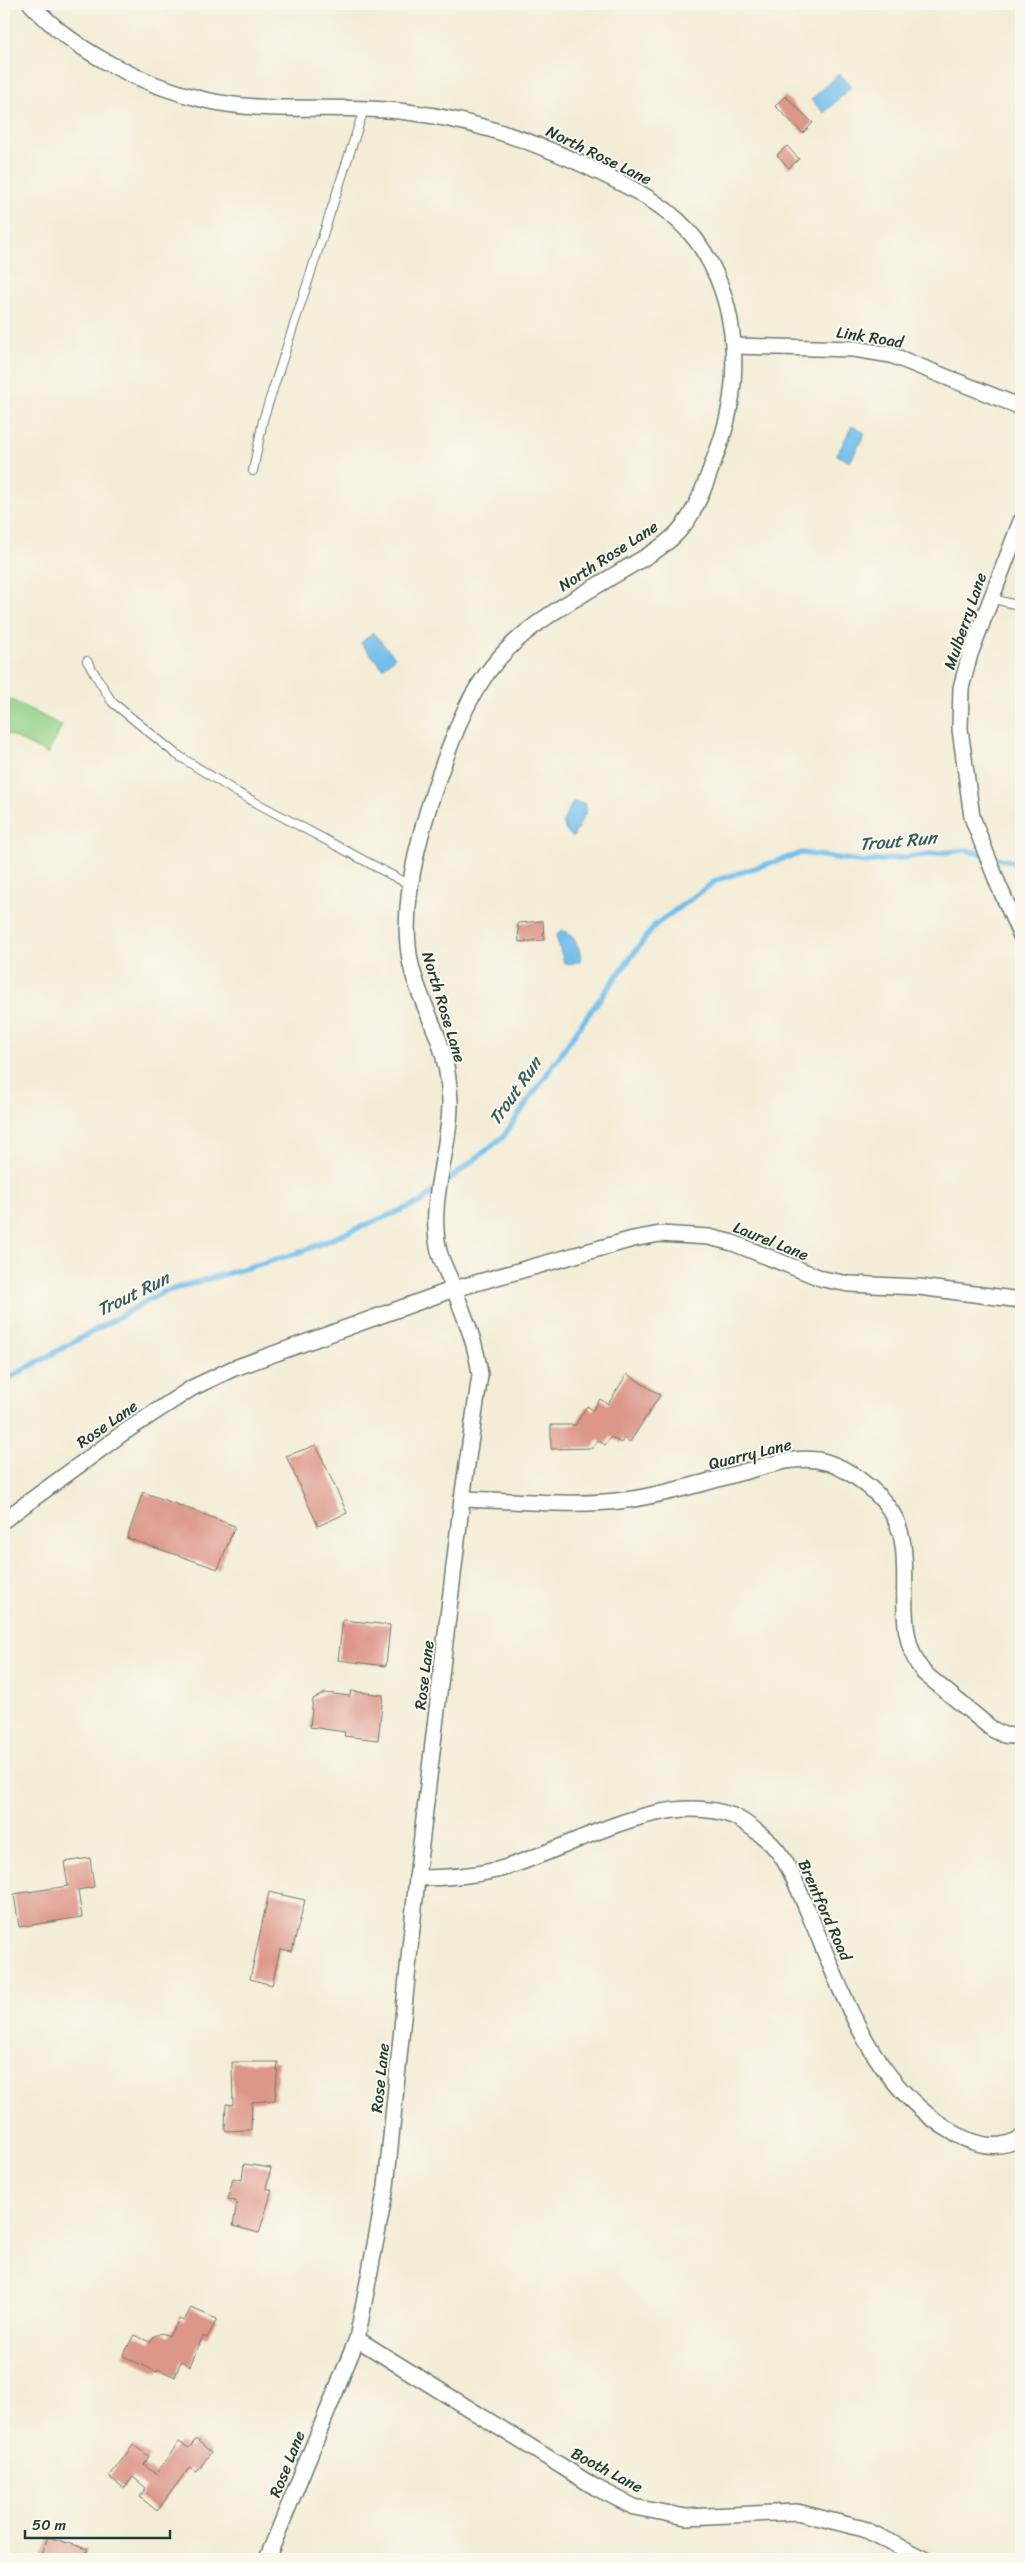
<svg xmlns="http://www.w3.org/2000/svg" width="1025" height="2563" font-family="Sriracha,sans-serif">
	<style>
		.green { fill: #95d389; stroke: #5a885e }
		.water { fill: #73bfec; stroke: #497e90 }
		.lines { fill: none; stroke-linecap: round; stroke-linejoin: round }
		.stream { stroke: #73bfec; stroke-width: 5.5 }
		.building { fill: #dd968a }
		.lane-casing { stroke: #697b6d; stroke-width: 10 }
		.street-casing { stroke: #697b6d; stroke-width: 18 }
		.lane { stroke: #fff; stroke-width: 8 }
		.street { stroke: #fff; stroke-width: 15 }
		.labels { text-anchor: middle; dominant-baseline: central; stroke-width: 4; stroke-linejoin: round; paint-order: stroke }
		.street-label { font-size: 16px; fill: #1f3d34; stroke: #fbf7ec }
		.water-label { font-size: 18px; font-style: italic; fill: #345e62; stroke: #fbf7ec }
	</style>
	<rect width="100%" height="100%" fill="#fbf7ec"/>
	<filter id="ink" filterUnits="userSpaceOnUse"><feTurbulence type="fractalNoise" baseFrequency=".02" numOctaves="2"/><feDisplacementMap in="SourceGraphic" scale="10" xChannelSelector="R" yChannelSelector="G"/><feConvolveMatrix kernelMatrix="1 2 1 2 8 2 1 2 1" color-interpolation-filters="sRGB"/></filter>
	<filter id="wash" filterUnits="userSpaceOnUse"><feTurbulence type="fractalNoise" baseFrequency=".0096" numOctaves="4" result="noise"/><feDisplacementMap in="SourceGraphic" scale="20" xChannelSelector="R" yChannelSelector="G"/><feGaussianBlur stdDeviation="1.12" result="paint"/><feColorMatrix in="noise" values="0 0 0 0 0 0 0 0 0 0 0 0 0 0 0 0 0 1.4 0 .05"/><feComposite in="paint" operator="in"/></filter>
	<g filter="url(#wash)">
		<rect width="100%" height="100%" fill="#f3edd7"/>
		<polygon class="green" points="4,696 62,726 48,754 4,732"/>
		<g class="water">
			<polygon points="839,74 852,86 824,113 811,100"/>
			<polygon points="852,426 865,433 850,462 837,455"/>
			<polygon points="373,633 395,657 383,668 361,643"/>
			<polygon points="573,802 585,804 587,810 573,837 566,831 563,822"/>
			<path d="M561,930c12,3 21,19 19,31l-10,3 -6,-2 -8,-26z"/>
		</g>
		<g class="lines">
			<g class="stream">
				<polyline points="441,1186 503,1137 590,1012 655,925 717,880 802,853 865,862 965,850 1021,864"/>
				<polyline points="4,1381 163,1292 298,1253 421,1202 434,1191"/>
			</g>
		</g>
		<g id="blocks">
			<g class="building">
				<polygon points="785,96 813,123 803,133 775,106"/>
				<polygon points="787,146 799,159 789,168 777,155"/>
				<polygon points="543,921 544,940 519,942 518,923"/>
				<polygon points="627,1374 660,1395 630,1442 624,1438 621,1443 611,1437 605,1445 598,1440 593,1448 551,1449 551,1425 575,1425 587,1406 593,1410 600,1399 608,1404"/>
				<polygon points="316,1445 347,1513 318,1526 286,1456"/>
				<polygon points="143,1492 235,1526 218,1569 127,1538"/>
				<polygon points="343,1620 390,1625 386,1666 338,1660"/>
				<polygon points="351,1691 383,1695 378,1740 344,1736 345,1732 310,1727 313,1699 325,1693 350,1696"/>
				<polygon points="90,1858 94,1887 78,1890 82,1917 19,1927 14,1894 68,1886 64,1862"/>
				<polygon points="269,1892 305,1900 292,1951 280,1949 272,1985 250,1979"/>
				<polygon points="232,2062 278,2062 275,2100 252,2102 251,2130 225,2131 226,2104 233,2105"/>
				<polygon points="244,2164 271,2168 266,2188 272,2190 259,2233 233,2226 237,2202 228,2199 233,2178 242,2180"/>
				<polygon points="191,2308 217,2319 207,2338 203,2336 190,2366 181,2361 175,2377 158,2369 157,2372 123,2356 134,2335 150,2342 154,2336 162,2333 169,2336 179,2319 184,2321"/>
				<polygon points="196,2439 211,2452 197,2472 189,2468 157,2511 140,2497 146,2488 133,2477 124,2488 109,2477 133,2445 149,2456 144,2465 156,2474 179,2442 189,2448"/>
				<polygon points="48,2537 88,2549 84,2559 39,2559"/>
			</g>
		</g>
	</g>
	<g filter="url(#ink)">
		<use href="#blocks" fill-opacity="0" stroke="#697b6d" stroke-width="1"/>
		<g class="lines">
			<g class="lane-casing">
				<g id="lane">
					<polyline points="253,471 263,420 364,109"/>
					<polyline points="990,598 1021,606"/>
					<polyline points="87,661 112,702 176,754 238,793 410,885"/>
				</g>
			</g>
			<g class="street-casing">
				<g id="street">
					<path d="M31,4c44,48 111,81 174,96 66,15 135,3 202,12 71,8 136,32 200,64 33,16 66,34 89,64 22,30 34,67 37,104 3,37 -3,74 -16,108 -9,24 -18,54 -34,74 -15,20 -43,34 -65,47 -71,43 -123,67 -158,148 -28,68 -65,172 -49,244 6,27 19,50 28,76 7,19 10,39 11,59 1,49 -23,101 -11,151 2,9 7,19 11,28 12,31 26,62 30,96l-18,124 -45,379 -31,309 -29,152 -90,220"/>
					<polyline points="733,346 854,349 891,355 1021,407"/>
					<polyline points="1021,521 970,654 961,688 960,729 972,817 998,884 1021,936"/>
					<path d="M462,1499c56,1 115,9 171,0 36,-6 71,-16 106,-26 25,-6 52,-17 78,-13 27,4 61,30 75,53 28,44 -5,114 32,160l68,56 12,6 17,2"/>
					<polyline points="4,1520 123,1433 192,1388 232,1369 454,1289 633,1239 660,1234 709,1237 733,1243 823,1279 849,1284 919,1287 1021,1300"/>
					<path d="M417,1878c27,0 54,-2 80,-8 71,-19 163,-82 236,-54 12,5 23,15 33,23 22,18 32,50 43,75 36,83 61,170 145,219 22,13 44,18 67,5"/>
					<polyline points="357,2339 595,2487 634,2507 686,2517 797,2512 864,2529 925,2559"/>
				</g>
			</g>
			<use href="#lane" class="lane"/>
			<use href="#street" class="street"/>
		</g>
	</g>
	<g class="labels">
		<g class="street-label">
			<text transform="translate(599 155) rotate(26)">North Rose Lane</text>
			<text transform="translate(870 337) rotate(9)">Link Road</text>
			<text transform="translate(608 556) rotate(-33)">North Rose Lane</text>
			<text transform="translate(965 621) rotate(-71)">Mulberry Lane</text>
			<text transform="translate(444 1007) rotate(73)">North Rose Lane</text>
			<text transform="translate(771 1241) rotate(22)">Laurel Lane</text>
			<text transform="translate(107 1424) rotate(-35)">Rose Lane</text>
			<text transform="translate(750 1454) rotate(-14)">Quarry Lane</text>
			<text transform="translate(424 1675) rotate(-83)">Rose Lane</text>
			<text transform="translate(825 1910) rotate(66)">Brentford Road</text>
			<text transform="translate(380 2078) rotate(-84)">Rose Lane</text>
			<text transform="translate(287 2464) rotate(-68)">Rose Lane</text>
			<text transform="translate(607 2470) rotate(28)">Booth Lane</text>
		</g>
		<g class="water-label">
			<text transform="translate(898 841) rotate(-5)">Trout Run</text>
			<text transform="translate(515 1091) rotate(-55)">Trout Run</text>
			<text transform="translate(133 1294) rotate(-26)">Trout Run</text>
		</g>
	</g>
	<rect width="1025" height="2563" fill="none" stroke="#fbf7ec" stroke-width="20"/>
	<path d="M25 2530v8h145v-8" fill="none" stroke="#1f3d34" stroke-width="2.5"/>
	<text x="32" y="2530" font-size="15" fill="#1f3d34" stroke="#fbf7ec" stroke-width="4" paint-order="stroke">50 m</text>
</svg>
